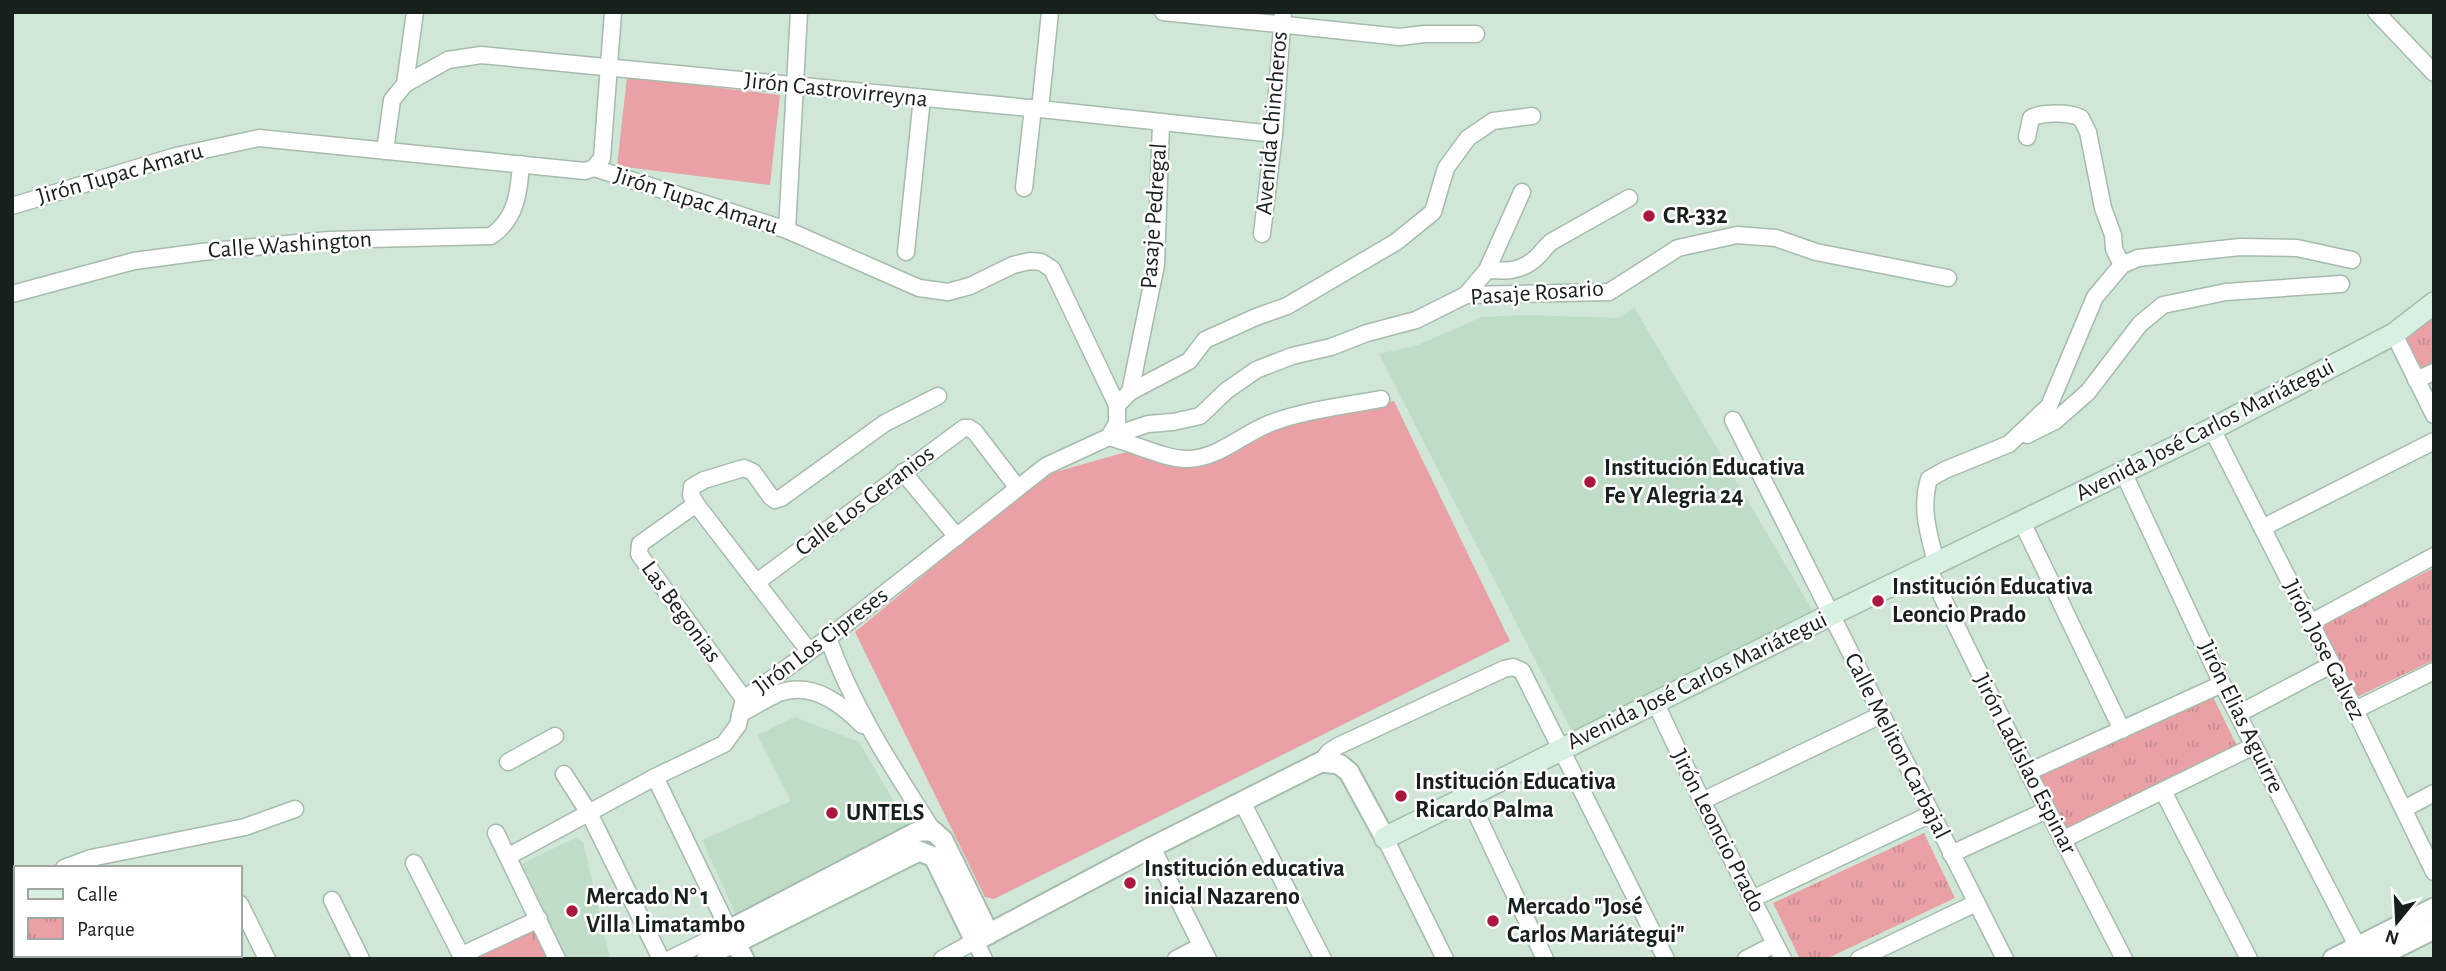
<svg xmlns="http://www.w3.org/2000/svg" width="2446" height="971" font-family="'Alegreya Sans',sans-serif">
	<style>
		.built { fill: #bfdcc7 }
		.park { fill: url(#park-tufts) }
		.garden { fill: #e9a1a6 }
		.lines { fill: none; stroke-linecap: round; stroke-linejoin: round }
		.minor-casing { stroke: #a5bbac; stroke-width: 19 }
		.tertiary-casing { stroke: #a5bbac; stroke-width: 23 }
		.secondary-casing { stroke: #a5bbac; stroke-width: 24 }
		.minor { stroke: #fff; stroke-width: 16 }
		.tertiary { stroke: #fff; stroke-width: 19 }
		.secondary { stroke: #d8f0e1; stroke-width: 21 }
		.poi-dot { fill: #ac173e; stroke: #fff; stroke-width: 2.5 }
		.labels { text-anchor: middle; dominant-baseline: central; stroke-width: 5; stroke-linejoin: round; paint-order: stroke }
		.street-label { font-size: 24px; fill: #17201a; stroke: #fff }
		.poi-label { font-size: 24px; font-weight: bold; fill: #17201a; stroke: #fff; text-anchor: start }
	</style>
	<defs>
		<pattern id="park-tufts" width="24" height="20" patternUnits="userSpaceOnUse" patternTransform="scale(1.75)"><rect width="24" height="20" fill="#e9a1a6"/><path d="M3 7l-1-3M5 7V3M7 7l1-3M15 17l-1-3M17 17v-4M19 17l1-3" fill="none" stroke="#c78a8e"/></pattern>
	</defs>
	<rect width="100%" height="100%" fill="#d0e7d7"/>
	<g class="built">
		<polygon points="1634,307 1812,610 1573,734 1379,354 1418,345 1482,317 1525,315 1618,318"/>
		<polygon points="795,717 859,742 908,825 736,915 702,840 791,801 757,735"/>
		<polygon points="575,838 583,842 610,959 567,959 522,864"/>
	</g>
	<g class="park">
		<polygon points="2434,314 2434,363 2423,368 2415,363 2404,342"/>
		<polygon points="2434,568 2434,660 2357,697 2320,624"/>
		<polygon points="2211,693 2238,748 2065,832 2038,777"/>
		<polygon points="1924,833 1955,898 1826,959 1800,959 1773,903"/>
		<polygon points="532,927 547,959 473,959 472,957"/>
	</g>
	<g class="garden">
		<polygon points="627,77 780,95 770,185 617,166"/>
		<polygon points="1394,401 1510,641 994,899 985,897 855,632 1039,479 1048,474 1137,449 1173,462 1267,428 1335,411"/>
		<polygon points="530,934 542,959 480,959"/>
	</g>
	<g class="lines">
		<g class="minor-casing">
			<g id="minor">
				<polyline points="1163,12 1400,37 1424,34 1476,34"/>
				<polyline points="2376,12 2434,73"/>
				<polyline points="405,84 448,60 481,55 1040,109 1274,134"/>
				<polyline points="1040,109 1050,12"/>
				<path d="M2027,137l4,-19c11,-6 39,-6 50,0l7,14 15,76 10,27 1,14 8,16"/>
				<polyline points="385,151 392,100 405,84 415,12"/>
				<polyline points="594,168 602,158 613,12"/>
				<polyline points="1024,188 1033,108"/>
				<polyline points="12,206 176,156 259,138 585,171 594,168 787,230 919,288 948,292 970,286 1013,265 1030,261 1041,262 1052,269 1117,405 1117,423 1109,437 1046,466 828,638 744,699 738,725 724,744 655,777 509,856"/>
				<polyline points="787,230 799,12"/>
				<polyline points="1262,234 1274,134 1283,12"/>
				<polyline points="906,252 922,98"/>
				<path d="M1487,270c17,1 30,2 44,-8 8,-5 13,-14 20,-20l78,-44"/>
				<path d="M12,294l122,-33 68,-9 127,-12 162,-4c25,-17 28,-43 30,-72"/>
				<polyline points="1466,295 1487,270 1522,192"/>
				<polyline points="2394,334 2434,415"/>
				<polyline points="2416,380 2434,372"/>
				<polyline points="1130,392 1156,265 1161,123"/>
				<polyline points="1117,405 1130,392 1189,361 1205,340 1256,317 1287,306 1396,242 1433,212 1446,168 1468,138 1493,121 1532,116"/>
				<polyline points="1733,420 2005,959"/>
				<polyline points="2212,429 2355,710 2434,872"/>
				<polyline points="2027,435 2055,421 2088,392 2140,324 2163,305 2226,292 2341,284"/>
				<polyline points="1109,437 1148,424 1173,422 1200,416 1226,391 1256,370 1292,356 1331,347 1367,333 1416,320 1466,295 1609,292 1678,248 1737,235 1776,238 1816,252 1948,278"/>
				<path d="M1109,437c23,6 56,22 78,22 31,0 55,-25 84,-36 34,-13 74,-17 110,-24"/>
				<polyline points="903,472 957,537"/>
				<polyline points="2123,472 2222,684 2364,959"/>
				<polyline points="696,504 640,544 639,554 744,699"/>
				<polyline points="2022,522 2122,730"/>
				<polyline points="2262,528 2434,441"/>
				<path d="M1936,563c-7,-29 -16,-54 -7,-84l16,-9 64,-26 40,-38 46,-109 27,-32 16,-7 102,-11 57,1 55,12"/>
				<polyline points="1928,568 2028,772 2124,959"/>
				<polyline points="757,582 964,428 969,428 975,432 1017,487"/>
				<polyline points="2310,623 2434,556"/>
				<path d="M828,638c25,70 65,130 105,193"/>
				<polyline points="809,651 696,504 691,495 692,487 704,480 744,468 753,472 771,497 775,500 781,498 885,423 938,396"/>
				<polyline points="1655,702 1702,801 1783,959"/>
				<polyline points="2355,710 2434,671"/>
				<path d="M740,714c13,-7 26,-15 39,-21 33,-12 62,10 83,32"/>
				<polyline points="2238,714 2331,665"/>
				<polyline points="508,762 555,736"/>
				<polyline points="1321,762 1329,752 1338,746 1504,669 1513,667 1522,671 1666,959"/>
				<polyline points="2028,772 2222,684"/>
				<polyline points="564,774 589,813 661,959"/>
				<polyline points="655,777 729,930 670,959"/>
				<polyline points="2163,791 2249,959"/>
				<polyline points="1468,796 1545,959"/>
				<polyline points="1702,801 1881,715"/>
				<polyline points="1242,802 1323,959"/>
				<polyline points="2404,809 2434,793"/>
				<polyline points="496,833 557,959"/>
				<polyline points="1385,838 1445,959"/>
				<polyline points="2062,840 2254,746"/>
				<polyline points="1152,847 1208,959"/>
				<polyline points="1951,854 2047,810"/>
				<polyline points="414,863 463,959"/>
				<polyline points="64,868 91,858 245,827 295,809"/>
				<polyline points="12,890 16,888"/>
				<polyline points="1752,899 1931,814"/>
				<polyline points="332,900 361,959"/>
				<polyline points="240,904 267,959"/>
				<polyline points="175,955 177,959"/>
				<polyline points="462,955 539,919"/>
				<polyline points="119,959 127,955"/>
				<polyline points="705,959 736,943"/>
				<polyline points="942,959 975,941 984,959"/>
				<polyline points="1176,959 1201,946"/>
				<polyline points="1746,959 1775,944"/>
				<polyline points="1859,959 1976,903"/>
			</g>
		</g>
		<g class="tertiary-casing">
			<g id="tertiary">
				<polyline points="736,943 919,851 934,857 975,941 1152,847 1321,762 1339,764 1349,772 1385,838"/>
				<polyline points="744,959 729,930 919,831 933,831 943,840 989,934"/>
				<polyline points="2333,959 2434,908"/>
				<polyline points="2374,959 2434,929"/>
			</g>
		</g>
		<g class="secondary-casing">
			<polyline id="secondary" points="1385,838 1830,615 2212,429 2394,334 2434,303"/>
		</g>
		<use href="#minor" class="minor"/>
		<use href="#tertiary" class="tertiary"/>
		<use href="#secondary" class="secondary"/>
	</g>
	<g class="poi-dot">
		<circle cx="1649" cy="216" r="7"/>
		<circle cx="1590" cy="482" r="7"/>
		<circle cx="1878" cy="601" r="7"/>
		<circle cx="1401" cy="796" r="7"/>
		<circle cx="832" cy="813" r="7"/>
		<circle cx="1130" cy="883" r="7"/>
		<circle cx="572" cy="911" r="7"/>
		<circle cx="1493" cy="921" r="7"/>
	</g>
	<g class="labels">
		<g class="street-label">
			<text transform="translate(836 90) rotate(6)">Jirón Castrovirreyna</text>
			<text transform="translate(1272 123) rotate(-85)">Avenida Chincheros</text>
			<text transform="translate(120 174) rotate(-16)">Jirón Tupac Amaru</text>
			<text transform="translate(696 201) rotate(18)">Jirón Tupac Amaru</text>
			<text transform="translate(1154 216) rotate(-86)">Pasaje Pedregal</text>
			<text transform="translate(290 245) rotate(-4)">Calle Washington</text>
			<text transform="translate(1537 293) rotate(-4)">Pasaje Rosario</text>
			<text transform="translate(2205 430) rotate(-27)">Avenida José Carlos Mariátegui</text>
			<text transform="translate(865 501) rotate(-37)">Calle Los Geranios</text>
			<text transform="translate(681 612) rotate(54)">Las Begonias</text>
			<text transform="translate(821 641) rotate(-37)">Jirón Los Cipreses</text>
			<text transform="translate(2324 650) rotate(63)">Jirón Jose Galvez</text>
			<text transform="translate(1697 681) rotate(-26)">Avenida José Carlos Mariátegui</text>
			<text transform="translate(2241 717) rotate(64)">Jirón Elias Aguirre</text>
			<text transform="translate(1897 746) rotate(63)">Calle Meliton Carbajal</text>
			<text transform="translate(2025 764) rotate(63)">Jirón Ladislao Espinar</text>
			<text transform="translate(1718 831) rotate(63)">Jirón Leoncio Prado</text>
		</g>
		<g class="poi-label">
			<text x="1663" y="216">CR-332</text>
			<text x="1604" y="468">Institución Educativa<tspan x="1604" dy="28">Fe Y Alegria 24</tspan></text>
			<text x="1892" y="587">Institución Educativa<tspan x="1892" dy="28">Leoncio Prado</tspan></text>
			<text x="1415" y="782">Institución Educativa<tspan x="1415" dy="28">Ricardo Palma</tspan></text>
			<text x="846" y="813">UNTELS</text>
			<text x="1144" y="869">Institución educativa<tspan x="1144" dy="28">inicial Nazareno</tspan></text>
			<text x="586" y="897">Mercado N° 1<tspan x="586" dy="28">Villa Limatambo</tspan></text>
			<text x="1507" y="907">Mercado "José<tspan x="1507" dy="28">Carlos Mariátegui"</tspan></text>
		</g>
	</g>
	<rect width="2446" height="971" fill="none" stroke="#17201a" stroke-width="28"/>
	<rect x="14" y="866" width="228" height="91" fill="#ffffff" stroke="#a2a6a3" stroke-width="2"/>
	<rect x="28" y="889" width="35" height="10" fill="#d8f0e1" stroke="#a2a6a3" stroke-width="2"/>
	<text x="77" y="901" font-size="21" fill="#17201a">Calle</text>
	<rect x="28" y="918" width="35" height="21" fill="url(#park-tufts)" stroke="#a2a6a3" stroke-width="2"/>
	<text x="77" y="936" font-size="21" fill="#17201a">Parque</text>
	<g transform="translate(2397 922) rotate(198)" stroke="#ffffff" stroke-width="5" paint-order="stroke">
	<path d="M0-5L12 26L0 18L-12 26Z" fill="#17201a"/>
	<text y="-10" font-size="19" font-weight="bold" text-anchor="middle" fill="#17201a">N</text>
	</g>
</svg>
